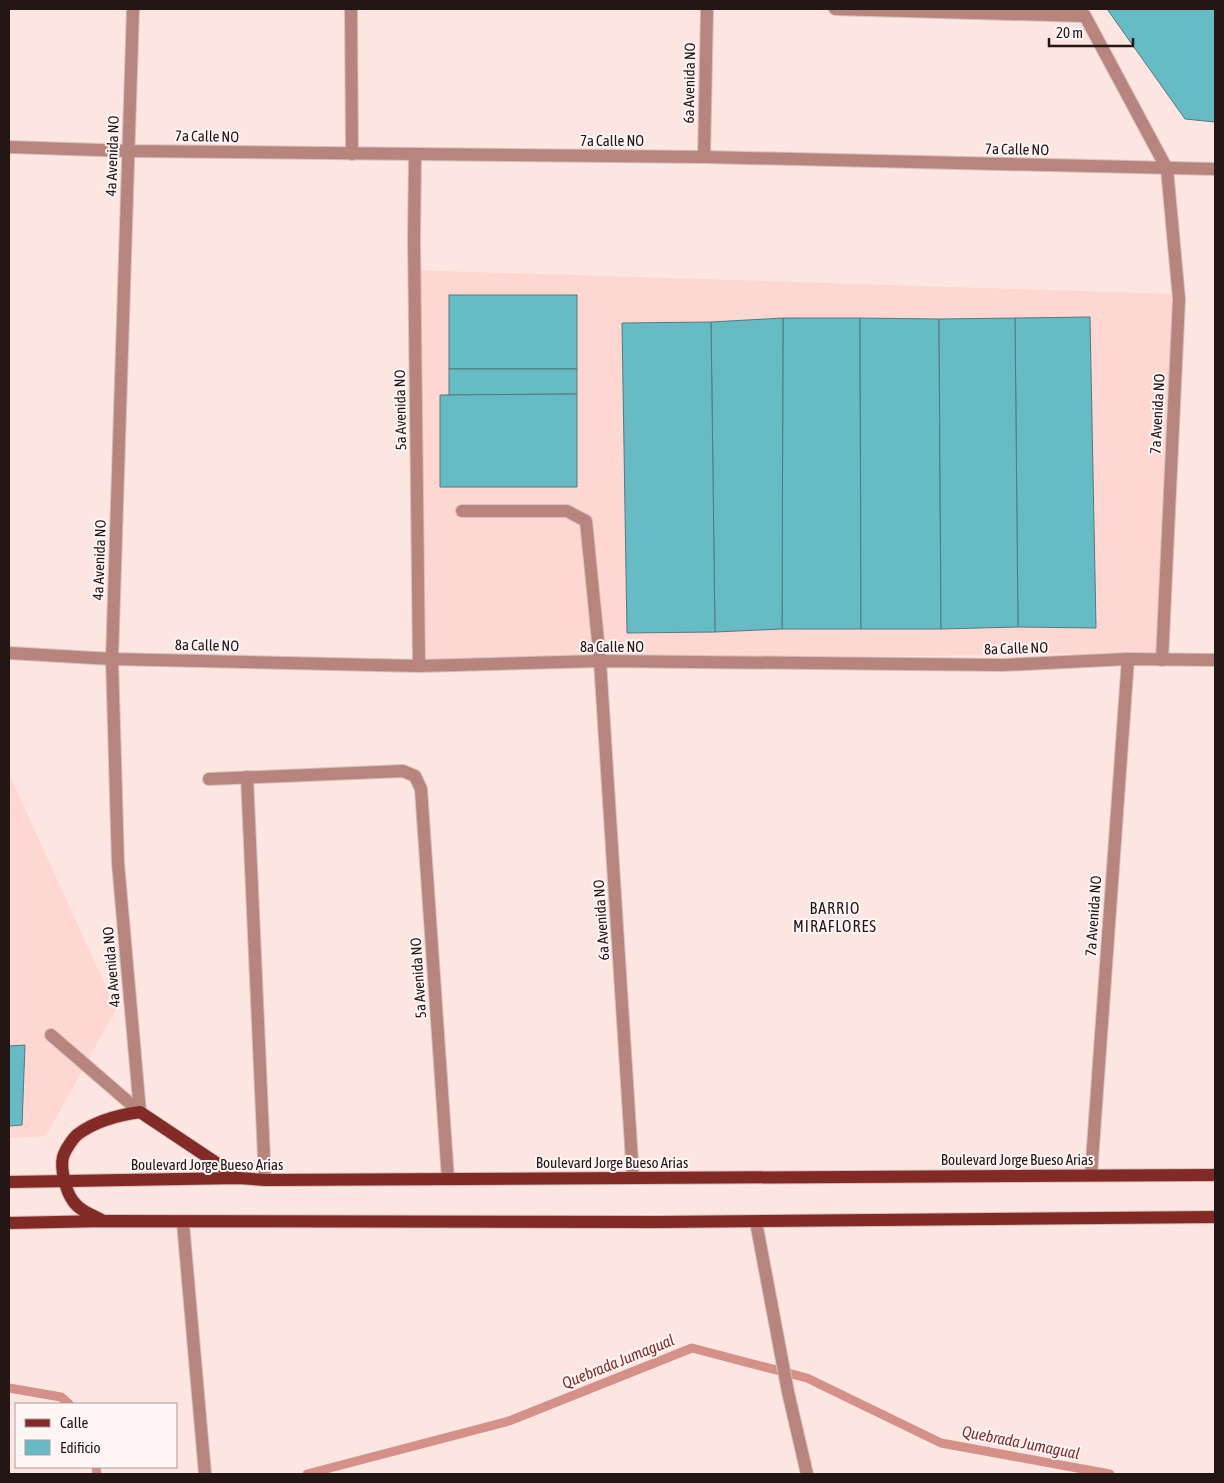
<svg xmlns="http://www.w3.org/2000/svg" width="1224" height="1483" font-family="'Asap Condensed',sans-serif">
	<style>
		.built { fill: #fed7d2 }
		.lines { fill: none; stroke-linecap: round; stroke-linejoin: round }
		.stream { stroke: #d4918a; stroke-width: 9 }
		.building { fill: #67bbc5; stroke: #527a7f }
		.lane-casing { stroke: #d6c0bd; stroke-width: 14 }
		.street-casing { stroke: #d6c0bd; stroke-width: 14 }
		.primary-casing { stroke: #d6c0bd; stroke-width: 14 }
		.lane { stroke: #b8847e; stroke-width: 12 }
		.street { stroke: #b8847e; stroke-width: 12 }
		.primary { stroke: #822a26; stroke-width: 12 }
		.labels { text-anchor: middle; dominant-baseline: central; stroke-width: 4; stroke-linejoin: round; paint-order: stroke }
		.street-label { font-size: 15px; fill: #241615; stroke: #fff6f5 }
		.neighbourhood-label { font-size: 16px; letter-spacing: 1px; fill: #241615; stroke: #fff6f5 }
		.water-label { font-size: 16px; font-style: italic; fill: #81302b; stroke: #fff6f5 }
	</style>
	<rect width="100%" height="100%" fill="#fde5e2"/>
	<g class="built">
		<polygon points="410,270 1175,294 1159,653 415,662"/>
		<polygon points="9,774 116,1009 46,1136 9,1138"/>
	</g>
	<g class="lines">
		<g class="stream">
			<polyline points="9,1388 61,1397 69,1404"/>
			<polyline points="96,1467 97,1474"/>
			<polyline points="307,1474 509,1421 692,1348 807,1378 941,1443 1110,1474"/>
		</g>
	</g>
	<g class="building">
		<polygon points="1107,9 1215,9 1215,122 1185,119"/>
		<rect x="449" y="295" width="128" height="74"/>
		<polygon points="1090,317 1096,628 1018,627 1015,318"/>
		<polygon points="783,318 860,318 861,629 782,629"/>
		<polygon points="783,318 782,629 715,632 711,322"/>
		<polygon points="860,318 939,319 941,629 861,629"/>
		<polygon points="1015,318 1018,627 941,629 939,319"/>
		<polygon points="711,322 715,632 627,633 622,323"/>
		<polygon points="449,369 577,369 577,394 449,395"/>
		<polygon points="577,394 577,487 440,487 440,395"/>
		<polygon points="25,1045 22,1125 9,1126 9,1046"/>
	</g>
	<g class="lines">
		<g class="lane-casing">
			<g id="lane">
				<polyline points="462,511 567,511 586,521 600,661"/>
				<polyline points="51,1035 140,1112"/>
			</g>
		</g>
		<g class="street-casing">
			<g id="street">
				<polyline points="133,9 112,659 118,863 140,1112"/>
				<polyline points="351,9 352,154"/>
				<polyline points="835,9 1085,16"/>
				<polyline points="1079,9 1085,16 1167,169 1179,299 1162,660"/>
				<polyline points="9,147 129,151 704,157 1215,169"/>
				<polyline points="415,154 414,239 419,666"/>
				<polyline points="704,157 707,9"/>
				<polyline points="9,653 112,659 419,666 600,661 1003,665 1128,659 1215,660"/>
				<polyline points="600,661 633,1177"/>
				<polyline points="247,777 265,1180"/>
				<polyline points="209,779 403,771 415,776 421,789 448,1179"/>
				<polyline points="1091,1175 1128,659"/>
				<polyline points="756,1222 788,1392 807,1474"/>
				<polyline points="183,1223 205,1474"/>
			</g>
		</g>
		<g class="primary-casing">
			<g id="primary">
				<polyline points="9,1182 239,1178 265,1180 1215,1175"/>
				<path d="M102,1220c-10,-5 -22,-9 -29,-19 -7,-9 -13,-33 -10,-44 2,-7 10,-19 15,-23 18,-13 40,-19 62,-22l99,66"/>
				<polyline points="9,1223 104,1221 659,1222 1215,1217"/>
			</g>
		</g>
		<use href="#lane" class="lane"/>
		<use href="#street" class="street"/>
		<use href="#primary" class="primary"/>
	</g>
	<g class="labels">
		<g class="street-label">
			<text transform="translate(689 83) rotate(-89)">6a Avenida NO</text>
			<text transform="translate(207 136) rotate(1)">7a Calle NO</text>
			<text x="612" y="140">7a Calle NO</text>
			<text transform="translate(1017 149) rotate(1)">7a Calle NO</text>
			<text transform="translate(112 156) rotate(-88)">4a Avenida NO</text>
			<text transform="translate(400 410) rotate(-91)">5a Avenida NO</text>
			<text transform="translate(1157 414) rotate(-87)">7a Avenida NO</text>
			<text transform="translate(99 560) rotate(-88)">4a Avenida NO</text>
			<text transform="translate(207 645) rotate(1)">8a Calle NO</text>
			<text x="612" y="646">8a Calle NO</text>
			<text transform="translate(1016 648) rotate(-2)">8a Calle NO</text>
			<text transform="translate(1093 916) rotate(-86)">7a Avenida NO</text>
			<text transform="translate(601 920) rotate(-94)">6a Avenida NO</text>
			<text transform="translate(111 967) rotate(-95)">4a Avenida NO</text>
			<text transform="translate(418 978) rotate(-94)">5a Avenida NO</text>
			<text x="1017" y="1159">Boulevard Jorge Bueso Arias</text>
			<text x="612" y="1162">Boulevard Jorge Bueso Arias</text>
			<text x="207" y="1164">Boulevard Jorge Bueso Arias</text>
		</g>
		<g class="neighbourhood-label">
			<text x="835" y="908">BARRIO<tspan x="835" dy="18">MIRAFLORES</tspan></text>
		</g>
		<g class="water-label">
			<text transform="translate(618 1361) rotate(-22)">Quebrada Jumagual</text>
			<text transform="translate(1021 1442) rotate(11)">Quebrada Jumagual</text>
		</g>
	</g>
	<rect width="1224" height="1483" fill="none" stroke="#241615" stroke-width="20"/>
	<rect x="15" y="1403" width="162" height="65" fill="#fff6f5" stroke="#a79c9b"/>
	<rect x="25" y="1419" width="25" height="8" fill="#822a26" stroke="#a79c9b"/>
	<text x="60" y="1428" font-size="15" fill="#241615">Calle</text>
	<rect x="25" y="1440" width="25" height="15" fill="#67bbc5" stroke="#a79c9b"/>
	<text x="60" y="1453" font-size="15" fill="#241615">Edificio</text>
	<path d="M1049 38v8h84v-8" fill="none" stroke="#241615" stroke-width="2.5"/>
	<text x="1056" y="38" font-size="15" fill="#241615" stroke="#fff6f5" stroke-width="4" paint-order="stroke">20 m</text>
</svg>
